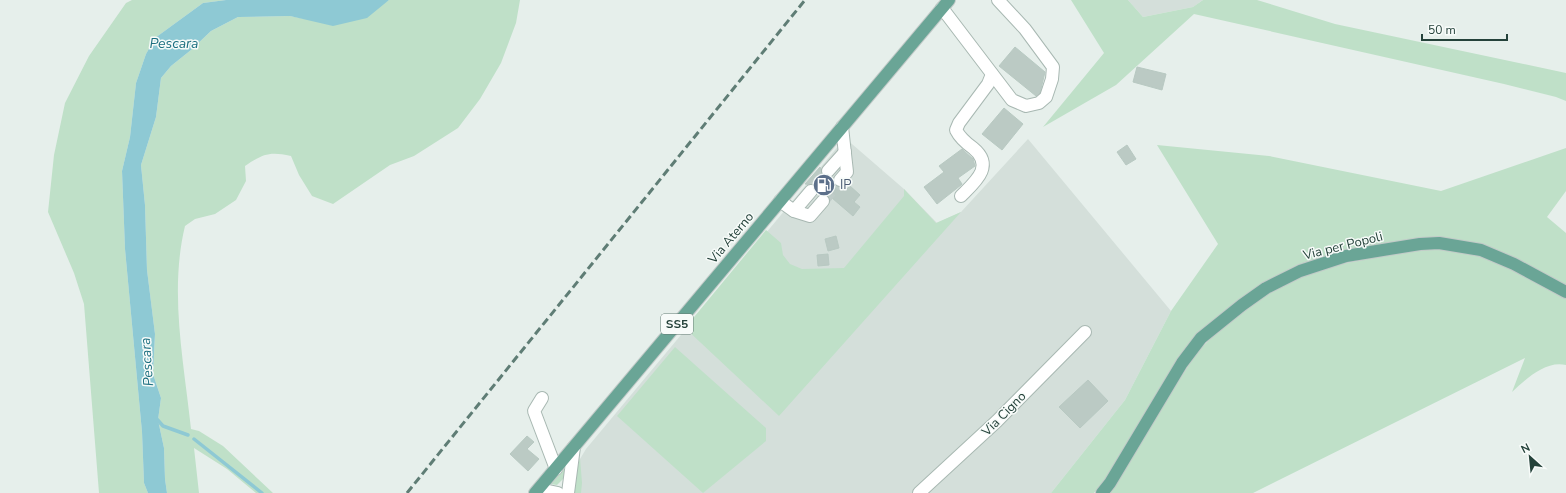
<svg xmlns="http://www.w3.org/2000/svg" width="1566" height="493" font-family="'Nunito Sans',sans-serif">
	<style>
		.built { fill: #d4dfda }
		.green { fill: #bfe0c8 }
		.water { fill: #8ec9d4 }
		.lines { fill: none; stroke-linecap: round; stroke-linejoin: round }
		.stream { stroke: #8ec9d4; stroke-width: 3.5 }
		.building { fill: #bbcac4; stroke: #b8c9c2 }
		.minor-tunnel { stroke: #bfccc8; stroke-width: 12; stroke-dasharray: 12 6; stroke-linecap: butt }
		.minor-casing { stroke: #a8b8b2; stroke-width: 14 }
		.major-casing { stroke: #c2cac8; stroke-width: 14 }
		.minor { stroke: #fff; stroke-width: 12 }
		.major { stroke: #6aa596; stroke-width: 12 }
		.rail { stroke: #5f7d75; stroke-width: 3; stroke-dasharray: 8 4; stroke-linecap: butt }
		.labels { text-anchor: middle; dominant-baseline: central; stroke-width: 3; stroke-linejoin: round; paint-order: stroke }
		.shield { fill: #f7fbf9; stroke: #637a73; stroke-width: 1 }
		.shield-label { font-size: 12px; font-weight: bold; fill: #24423a }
		.service-label { font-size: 13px; fill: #4e5e75; stroke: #f7fbf9; text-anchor: start }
		.street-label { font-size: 13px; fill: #24423a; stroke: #f7fbf9 }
		.water-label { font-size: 14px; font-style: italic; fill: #1c6f80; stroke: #f7fbf9 }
	</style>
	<rect width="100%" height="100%" fill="#e6efeb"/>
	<g class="built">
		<polygon points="1128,0 1203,0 1193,7 1143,17"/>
		<polygon points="845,138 904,189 937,223 961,212 1028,139 1171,311 1125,400 1051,493 574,493 580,459 586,449"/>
	</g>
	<g class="green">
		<polygon points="132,0 226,0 203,3 155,38 146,54 136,83 130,137 122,171 125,249 142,432 144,483 148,493 99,493 84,304 74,273 48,212 54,155 65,103 89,56 126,3"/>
		<path d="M389,0h131l-4,23 -15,40 -21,36 -22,29 -44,28 -24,9 -57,39 -21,-8 -13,-21 -8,-19c-22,-5 -28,-2 -46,10l1,15 -10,19 -21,14 -20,5 -10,7c-16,66 -1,136 6,203l8,2 24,15 50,47h-17l-29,-24 -33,-21 5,45h-32l-2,-14 -1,-31 -6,-28 3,-22 -8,-24 2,-40 -8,-64 -2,-65 -4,-40 15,-48 5,-39 10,-12 20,-16 20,-19 27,-14 52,-1 15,3 79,-16z"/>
		<polygon points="1071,0 1128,0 1143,17 1193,7 1203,0 1257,0 1335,24 1566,73 1566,101 1556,97 1504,84 1194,14 1116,85 1043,127 1104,53"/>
		<polygon points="1157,145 1269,156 1441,191 1566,148 1566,191 1547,217 1566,233 1566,285 1517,259 1483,244 1439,237 1420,238 1345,251 1297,265 1263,283 1238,301 1197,334 1177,360 1105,480 1094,493 1051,493 1125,400 1171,311 1218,244"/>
		<polygon points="904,189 936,223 961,212 779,416 685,328 766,230 781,243 783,255 790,264 802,269 844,268 904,196"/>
		<path d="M1439,249l41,7 32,14 54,29v66c-20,-5 -40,14 -54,27l13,-34 -272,135h-144l86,-138c28,-32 67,-62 107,-79 24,-10 51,-14 76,-19 21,-4 40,-7 61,-8z"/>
		<polygon points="675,347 766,428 766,441 703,493 617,416"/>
		<polygon points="580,458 582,483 581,493 574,493 573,487"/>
		<polygon points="567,466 567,475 557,485 551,484"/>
	</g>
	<polygon class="water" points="226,0 389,0 367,18 333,26 290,16 238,17 211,31 191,50 171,66 161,78 156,117 141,165 145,205 147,270 155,334 153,374 161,398 158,420 164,448 165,479 167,493 148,493 144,483 142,432 125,249 122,171 130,137 136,83 146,54 155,38 203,3"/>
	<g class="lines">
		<g class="stream">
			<polyline points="155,417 163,426 188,435"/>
			<polyline points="194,439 262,493"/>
		</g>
	</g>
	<g class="building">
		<polygon points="1015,47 1045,72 1040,93 1036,96 999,66"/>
		<polygon points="1137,67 1166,74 1162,90 1133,82"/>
		<polygon points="1004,108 1023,124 1002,150 982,134"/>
		<polygon points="1127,145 1136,159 1126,165 1117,152"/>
		<polygon points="962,149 973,159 975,166 958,178 962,184 961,185 937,204 924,187 944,172 939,166"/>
		<polygon points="820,167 823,176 827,178 833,177 835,186 839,187 844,186 847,189 850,186 860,195 854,202 860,207 853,216 832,198 830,200 828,195 824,194 819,195 816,185 805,184"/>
		<polygon points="836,236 839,248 828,251 825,239"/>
		<polygon points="828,254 829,265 818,266 817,255"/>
		<polygon points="1088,380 1108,401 1080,428 1059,407"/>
		<polygon points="527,436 534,442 527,449 539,459 528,471 510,454"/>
	</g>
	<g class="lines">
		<g class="minor-tunnel">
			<polyline points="811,191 828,171"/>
			<polyline points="823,201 840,180"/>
		</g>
		<g class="minor-casing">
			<g id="minor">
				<polyline points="942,8 1012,100 1026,106 1039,103 1046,97 1052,79 1053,67 1025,29 998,0"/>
				<polyline points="828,171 845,152"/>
				<polyline points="840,180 847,172 842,127"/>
				<path d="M961,196c14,-14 34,-30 12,-48 -7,-5 -13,-10 -17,-18l3,-7 29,-39 4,-10"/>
				<polyline points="780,201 794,211 810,216 823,201"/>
				<polyline points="794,211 811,191"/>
				<polyline points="542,398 534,411 556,469"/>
				<polyline points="539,489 558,493"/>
				<polyline points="568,493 574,447"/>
				<polyline points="919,493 997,421 1085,332"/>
			</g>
		</g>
		<g class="major-casing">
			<g id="major">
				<polyline points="535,493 949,0"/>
				<polyline points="1102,493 1110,483 1182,363 1201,338 1242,305 1266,288 1300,271 1346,256 1420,244 1439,243 1481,250 1514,264 1566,292"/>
			</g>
		</g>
		<use href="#minor" class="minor"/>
		<use href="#major" class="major"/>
		<polyline class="rail" points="407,493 805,0"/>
	</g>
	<defs>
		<g id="fuel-disc" transform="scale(1.15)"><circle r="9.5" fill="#5c6f8a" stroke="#f7fbf9"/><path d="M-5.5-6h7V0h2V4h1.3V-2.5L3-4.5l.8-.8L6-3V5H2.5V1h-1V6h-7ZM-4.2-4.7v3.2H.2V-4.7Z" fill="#fff"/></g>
	</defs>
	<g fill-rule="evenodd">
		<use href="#fuel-disc" x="824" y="185"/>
	</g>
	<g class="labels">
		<rect class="shield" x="661" y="314" width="32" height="20" rx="3"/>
		<g class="shield-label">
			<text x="677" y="324">SS5</text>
		</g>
		<g class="service-label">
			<text x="840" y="185">IP</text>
		</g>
		<g class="street-label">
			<text transform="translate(731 238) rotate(-50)">Via Aterno</text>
			<text transform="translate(1343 246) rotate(-14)">Via per Popoli</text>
			<text transform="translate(1004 414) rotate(-45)">Via Cigno</text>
		</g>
		<g class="water-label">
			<text x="174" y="43">Pescara</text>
			<text transform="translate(147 362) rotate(-94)">Pescara</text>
		</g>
	</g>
	<g transform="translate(1530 457) rotate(333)" stroke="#f7fbf9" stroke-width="3" paint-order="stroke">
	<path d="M0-3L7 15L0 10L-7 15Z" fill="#24423a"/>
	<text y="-6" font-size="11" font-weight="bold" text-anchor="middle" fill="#24423a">N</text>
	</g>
	<path d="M1422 34v6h85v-6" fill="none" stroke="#24423a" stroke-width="2"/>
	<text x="1428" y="34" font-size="12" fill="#24423a" stroke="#f7fbf9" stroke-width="3" paint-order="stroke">50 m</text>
</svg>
